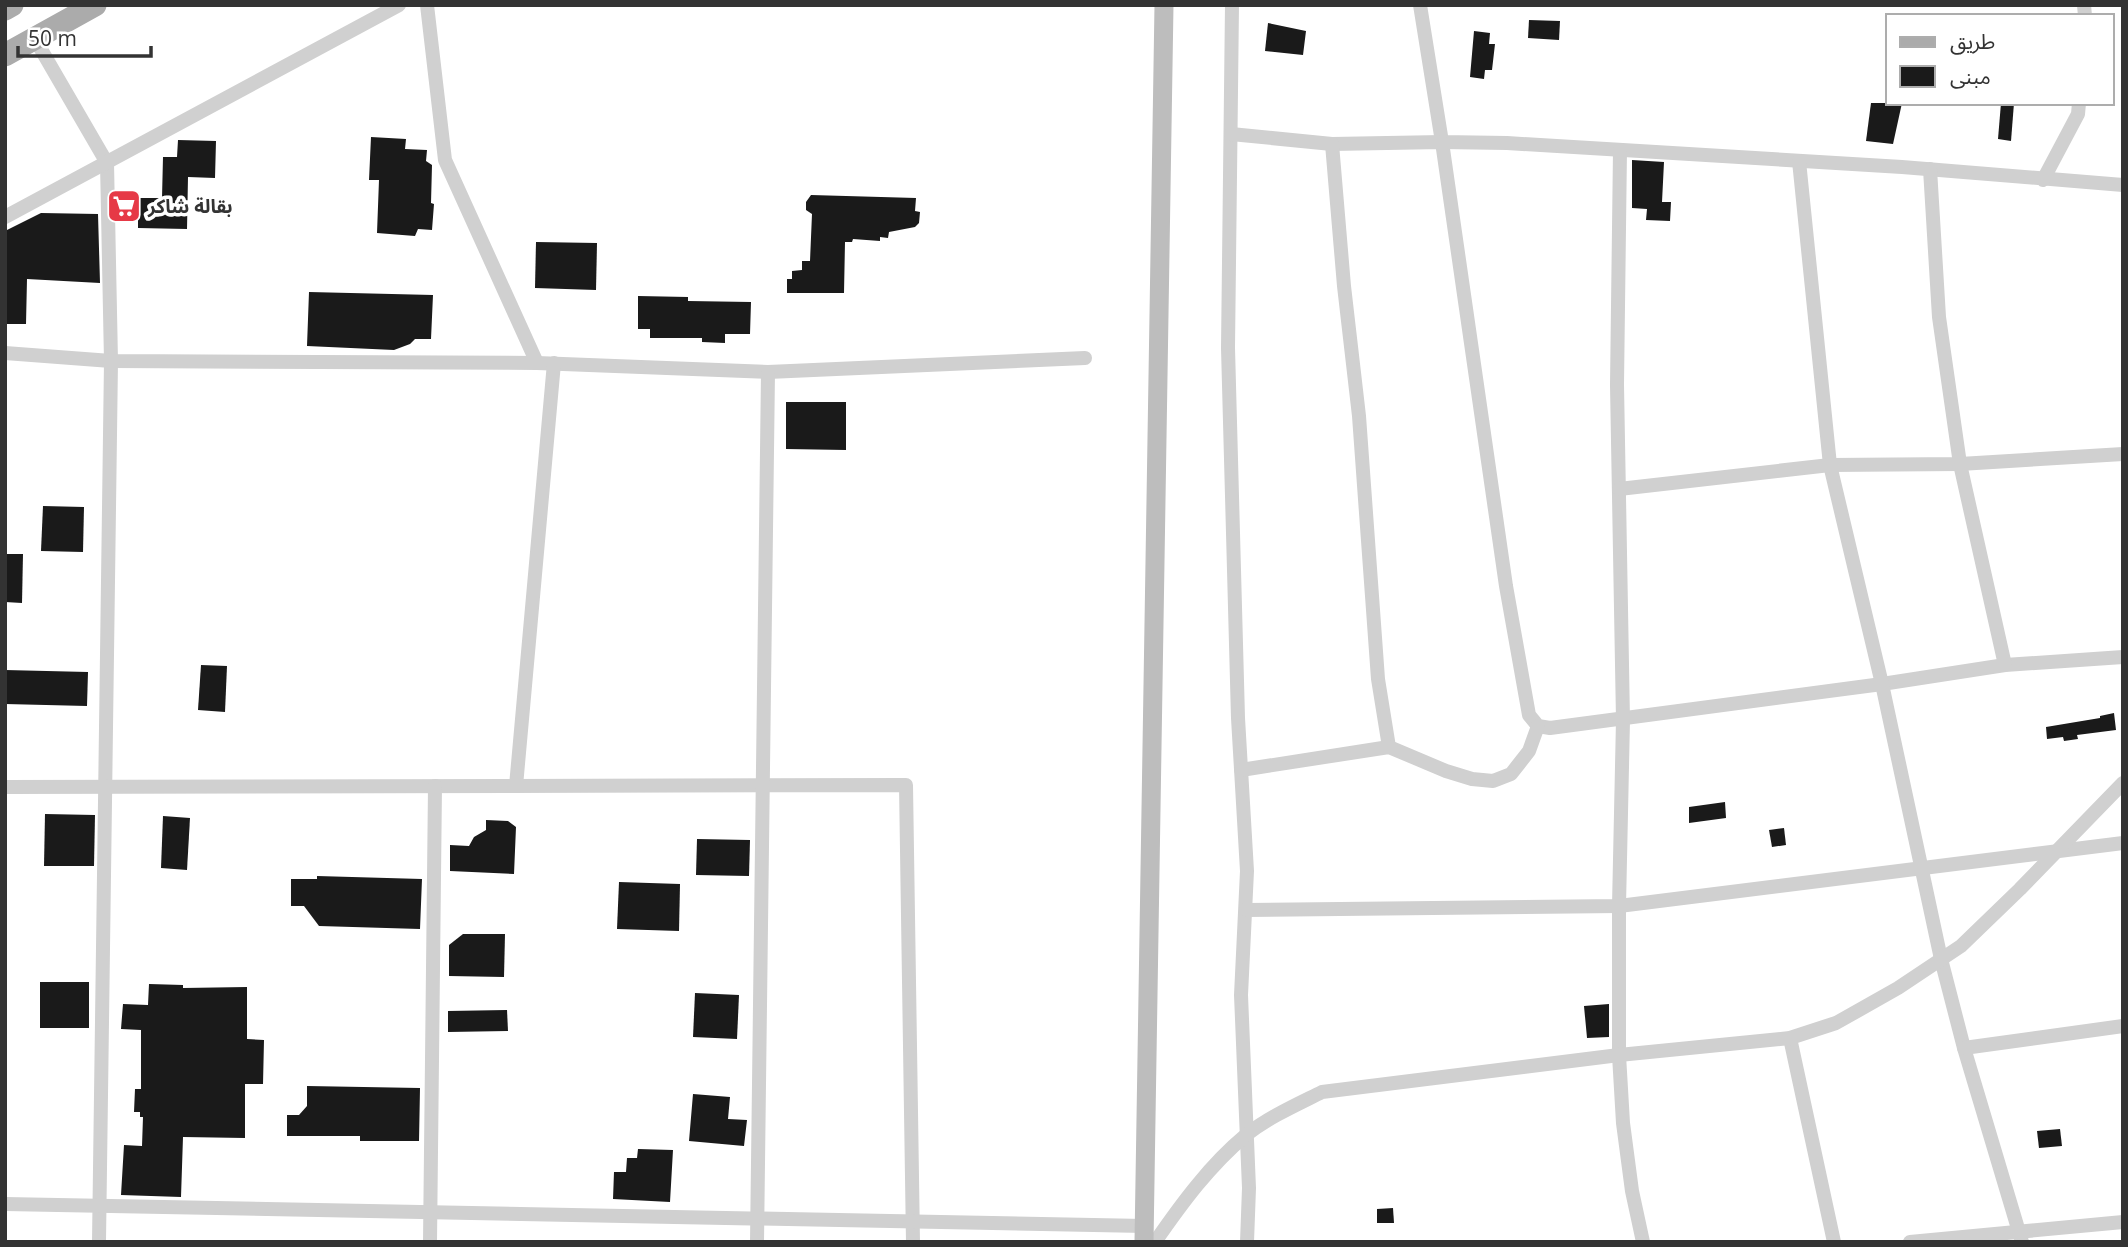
<svg xmlns="http://www.w3.org/2000/svg" width="2128" height="1247" font-family="'Open Sans','Noto Sans Arabic',sans-serif">
	<style>
		.building { fill: #1a1a1a }
		.lines { fill: none; stroke-linecap: round; stroke-linejoin: round }
		.street { stroke: #d0d0d0; stroke-width: 14 }
		.secondary { stroke: #bdbdbd; stroke-width: 19 }
		.primary { stroke: #ababab; stroke-width: 23 }
		.labels { text-anchor: middle; dominant-baseline: central; stroke-width: 7; stroke-linejoin: round; paint-order: stroke }
		.poi-label { font-size: 19px; font-weight: bold; fill: #333; stroke: #fff; text-anchor: start }
	</style>
	<rect width="100%" height="100%" fill="#fff"/>
	<g class="building">
		<polygon points="1529,20 1560,21 1559,40 1528,38"/>
		<polygon points="1268,23 1306,31 1303,55 1265,51"/>
		<polygon points="1474,31 1490,33 1489,44 1495,44 1492,70 1485,70 1484,79 1470,77"/>
		<polygon points="1871,103 1902,103 1893,144 1866,141"/>
		<polygon points="2001,103 2014,103 2011,141 1998,139"/>
		<polygon points="371,137 406,139 405,149 427,150 426,161 432,165 431,203 434,204 432,230 418,229 415,236 377,233 379,180 369,180"/>
		<polygon points="178,140 216,141 215,178 188,177 187,229 138,228 138,198 162,198 163,157 177,157"/>
		<polygon points="1632,160 1664,162 1662,202 1671,202 1670,221 1646,220 1647,209 1632,208"/>
		<polygon points="811,195 916,198 915,211 920,212 919,223 915,227 889,232 888,238 880,237 880,241 853,239 852,242 845,242 844,293 787,293 787,279 792,279 792,271 802,270 802,261 810,261 812,214 806,210 806,202"/>
		<polygon points="41,213 98,214 100,283 27,279 26,324 5,324 5,231"/>
		<polygon points="536,242 597,243 596,290 535,288"/>
		<polygon points="309,292 433,295 431,339 415,339 410,344 394,350 307,346"/>
		<polygon points="638,296 688,297 688,301 751,302 750,334 725,334 725,343 702,342 702,338 650,338 650,329 638,329"/>
		<polygon points="786,402 846,402 846,450 786,449"/>
		<polygon points="43,506 84,507 83,552 41,551"/>
		<polygon points="5,554 23,554 22,603 5,602"/>
		<polygon points="201,665 227,666 225,712 198,710"/>
		<polygon points="5,670 88,672 87,706 5,704"/>
		<polygon points="2114,713 2116,730 2077,735 2078,739 2064,741 2063,737 2047,739 2046,727 2100,718 2100,716"/>
		<polygon points="1725,802 1726,818 1689,823 1689,807"/>
		<polygon points="45,814 95,815 94,866 44,866"/>
		<polygon points="163,816 190,818 187,870 161,868"/>
		<polygon points="486,820 508,821 516,827 514,874 450,871 450,845 469,846 474,837 486,830"/>
		<polygon points="1784,828 1786,845 1772,847 1769,830"/>
		<polygon points="697,839 750,840 749,876 696,875"/>
		<polygon points="317,876 422,879 420,929 319,926 304,906 291,906 291,879 317,879"/>
		<polygon points="619,882 680,884 679,931 617,929"/>
		<polygon points="463,934 505,934 504,977 449,976 449,945"/>
		<rect x="40" y="982" width="49" height="46"/>
		<polygon points="149,984 183,985 183,988 247,987 247,1039 264,1040 263,1084 245,1084 245,1138 183,1137 181,1197 121,1195 124,1145 142,1146 143,1117 140,1117 140,1112 134,1112 135,1089 141,1089 141,1030 121,1029 123,1004 148,1005"/>
		<polygon points="695,993 739,995 737,1039 693,1037"/>
		<polygon points="1609,1004 1609,1037 1587,1038 1584,1006"/>
		<polygon points="507,1010 508,1031 448,1032 448,1011"/>
		<polygon points="307,1086 420,1088 419,1141 360,1141 360,1136 287,1136 287,1115 299,1115 307,1106"/>
		<polygon points="693,1094 730,1097 728,1119 747,1120 744,1146 689,1141"/>
		<polygon points="2060,1129 2062,1146 2039,1148 2037,1131"/>
		<polygon points="638,1149 673,1150 670,1202 613,1199 614,1172 626,1172 627,1158 637,1158"/>
		<polygon points="1393,1208 1394,1223 1377,1223 1377,1209"/>
	</g>
	<g class="lines">
		<g class="street">
			<polyline points="427,5 445,160 537,363"/>
			<polyline points="1232,5 1228,348 1238,718 1247,871 1241,995 1249,1188 1247,1242"/>
			<polyline points="1420,5 1442,142 1507,143 1902,167 2123,185"/>
			<polyline points="2084,5 2085,16"/>
			<polyline points="35,39 107,163 111,361 99,1242"/>
			<polyline points="1231,134 1332,144 1442,142 1506,586 1529,715 1538,726 1550,728 1882,684 2005,665 2123,657"/>
			<polyline points="1332,144 1344,286 1359,416 1378,679 1389,747"/>
			<polyline points="1620,150 1617,385 1623,720 1619,906 1619,1055 1623,1123 1632,1191 1643,1242"/>
			<polyline points="1799,161 1830,465 1882,684 1941,959 1964,1048 2022,1242"/>
			<polyline points="1930,169 1939,317 1960,464 2005,665"/>
			<polyline points="2043,180 2078,114 2079,103"/>
			<polyline points="5,217 399,5"/>
			<polyline points="5,353 111,361 537,363 768,372 1085,358"/>
			<polyline points="1619,489 1830,465 1960,464 2123,454"/>
			<polyline points="1241,770 1389,747 1446,771 1472,779 1493,781 1511,774 1529,751 1538,726"/>
			<polyline points="516,786 554,363"/>
			<polyline points="5,787 906,785 913,1242"/>
			<polyline points="1246,910 1619,906 2123,843"/>
			<polyline points="1790,1038 1834,1242"/>
			<polyline points="1964,1048 2123,1026"/>
			<polyline points="5,1204 1145,1226"/>
			<polyline points="430,1242 435,786"/>
			<polyline points="757,1242 768,372"/>
			<path d="M1155,1242c27,-39 55,-77 91,-107 23,-18 50,-30 76,-43l297,-37 171,-17 46,-15 62,-35 63,-42 59,-57 103,-106"/>
			<polyline points="1910,1242 2123,1222"/>
		</g>
		<polyline class="secondary" points="1144,1242 1164,5"/>
		<g class="primary">
			<polyline points="5,9 12,5"/>
			<polyline points="5,55 95,5"/>
		</g>
	</g>
	<defs>
		<g id="supermarket-square" transform="scale(1.75)"><rect x="-9" y="-9" width="18" height="18" rx="4" fill="#e63946" stroke="#fff"/><path d="M-6-5.5h2.5l.6 2H6L4.5 2H-2.5L-4.4-4H-6ZM-1.5 3.2a1.3 1.3 0 1 0 .1 0ZM3 3.2a1.3 1.3 0 1 0 .1 0Z" fill="#fff"/></g>
	</defs>
	<g fill-rule="evenodd">
		<use href="#supermarket-square" x="124" y="206"/>
	</g>
	<g class="labels">
		<g class="poi-label">
			<text x="148" y="206">بقالة شاكر</text>
		</g>
	</g>
	<rect width="2128" height="1247" fill="none" stroke="#333333" stroke-width="14"/>
	<rect x="1886" y="14" width="228" height="91" fill="#ffffff" stroke="#adadad" stroke-width="2"/>
	<rect x="1900" y="37" width="35" height="10" fill="#ababab" stroke="#adadad" stroke-width="2"/>
	<text x="1950" y="49" font-size="21" fill="#333333">طريق</text>
	<rect x="1900" y="66" width="35" height="21" fill="#1a1a1a" stroke="#adadad" stroke-width="2"/>
	<text x="1950" y="84" font-size="21" fill="#333333">مبنى</text>
	<path d="M18 46v10h133v-10" fill="none" stroke="#333333" stroke-width="3.5"/>
	<text x="28" y="46" font-size="21" fill="#333333" stroke="#ffffff" stroke-width="5" paint-order="stroke">50 m</text>
</svg>
